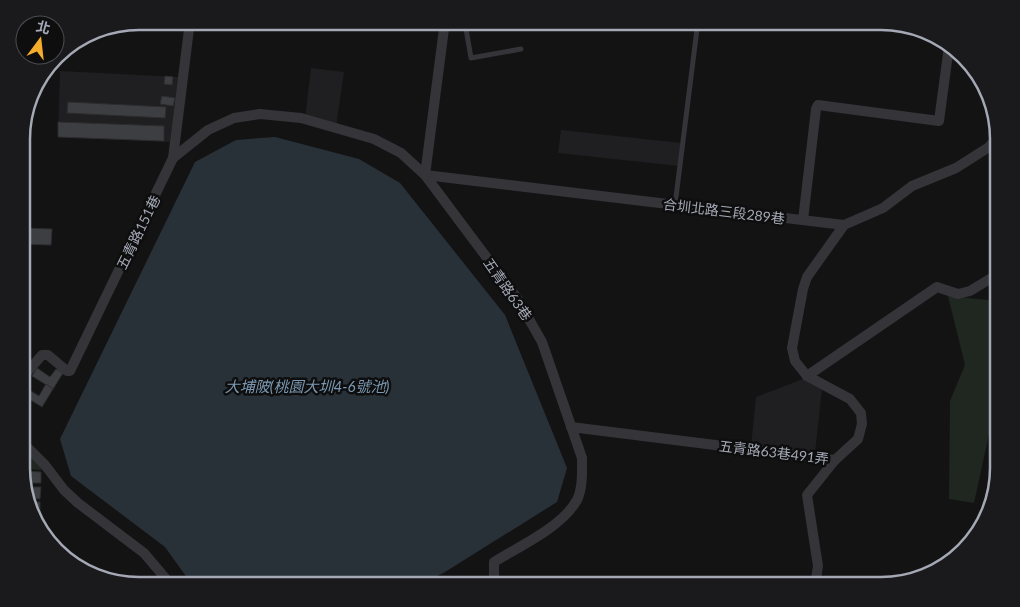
<svg xmlns="http://www.w3.org/2000/svg" width="1020" height="607" font-family="Lato,'Noto Sans TC',sans-serif">
	<style>
		.built { fill: #1f1f21 }
		.green { fill: #1f2720 }
		.water { fill: #293138 }
		.building { fill: #3d3e41; stroke: #2d2d30 }
		.lines { fill: none; stroke-linecap: round; stroke-linejoin: round }
		.service { stroke: #343439; stroke-width: 5 }
		.minor { stroke: #343439; stroke-width: 10 }
		.labels { text-anchor: middle; dominant-baseline: central; stroke-width: 5; stroke-linejoin: round; paint-order: stroke }
		.street-label { font-size: 14px; fill: #a4a9b5; stroke: #0e0e0f }
		.water-label { font-size: 15px; font-style: italic; fill: #7a98b1; stroke: #0e0e0f }
		.rim { fill: none; stroke: #a4a9b5; stroke-width: 2.5 }
	</style>
	<rect width="100%" height="100%" fill="#131314"/>
	<g class="built">
		<polygon points="311,68 344,72 336,127 305,119"/>
		<polygon points="60,71 178,77 170,142 58,137"/>
		<polygon points="561,130 681,143 679,166 558,153"/>
		<polygon points="803,379 822,389 815,453 751,446 756,397"/>
	</g>
	<g class="green">
		<polygon points="948,296 998,301 999,388 974,503 949,499 950,401 965,365"/>
		<polygon points="22,448 45,470 22,469"/>
	</g>
	<polygon class="water" points="275,137 359,159 400,183 505,315 567,468 557,502 445,572 418,586 193,586 165,547 71,476 60,439 195,162 236,140"/>
	<g class="building">
		<polygon points="165,76 173,77 172,85 164,84"/>
		<polygon points="162,96 175,98 173,106 160,104"/>
		<polygon points="68,102 166,107 165,118 67,113"/>
		<polygon points="58,122 164,126 164,141 58,137"/>
		<polygon points="22,228 52,229 51,245 22,244"/>
		<polygon points="37,368 50,377 56,369 63,373 53,389 32,376"/>
		<polygon points="46,384 53,389 42,407 26,397 22,403 22,394 26,388 39,396"/>
		<polygon points="22,471 41,472 41,483 22,483"/>
		<polygon points="24,487 41,487 40,499 28,498"/>
		<polygon points="29,502 40,502 40,514 34,514"/>
	</g>
	<g class="lines">
		<g class="service">
			<polyline points="445,24 466,29 508,21"/>
			<polyline points="466,29 471,58 521,49"/>
			<polyline points="675,205 698,21"/>
		</g>
		<g class="minor">
			<path d="M173,158l35,-28 26,-12 26,-4 41,4 73,21 27,14 24,22 92,123 25,44 40,116c0,13 1,30 -5,42 -15,27 -57,46 -83,62v24"/>
			<polyline points="425,175 844,225 883,208 912,186 956,168 989,147 998,136"/>
			<polyline points="425,175 445,21"/>
			<polyline points="803,220 816,109 818,105 939,121 949,46"/>
			<polyline points="807,376 937,287 958,294 970,291 998,274"/>
			<polyline points="22,378 42,355 48,355 67,371 70,371 173,158 190,21"/>
			<polyline points="571,427 835,460 858,439 862,424 861,413 850,399 807,376 795,361 792,348 803,289 807,277 844,225"/>
			<polyline points="22,442 45,465 64,490 78,503 144,553 172,586"/>
			<polyline points="815,586 818,566 807,495 835,460"/>
		</g>
	</g>
	<g class="labels">
		<g class="street-label">
			<text transform="translate(724 211) rotate(7)">合圳北路三段289巷</text>
			<text transform="translate(138 232) rotate(-64)">五青路151巷</text>
			<text transform="translate(508 289) rotate(55)">五青路63巷</text>
			<text transform="translate(774 452) rotate(7)">五青路63巷491弄</text>
		</g>
		<g class="water-label">
			<text x="307" y="386">大埔陂(桃園大圳4-6號池)</text>
		</g>
	</g>
	<path d="M0 0H1020V607H0ZM139 30H881A109 109 0 0 1 990 139V468A109 109 0 0 1 881 577H139A109 109 0 0 1 30 468V139A109 109 0 0 1 139 30Z" fill="#1a1a1c" fill-rule="evenodd"/>
	<path class="rim" d="M139 30H881A109 109 0 0 1 990 139V468A109 109 0 0 1 881 577H139A109 109 0 0 1 30 468V139A109 109 0 0 1 139 30Z"/>
	<g transform="translate(40 40) rotate(15)"><circle r="24" fill="#0e0e0f" stroke="#4a4c51"/>
	<path d="M0-4L9 19L0 12L-9 19Z" fill="#f4ae2b"/>
	<text y="-8" font-size="14" font-weight="bold" text-anchor="middle" fill="#a4a9b5">北</text>
	</g>
</svg>
